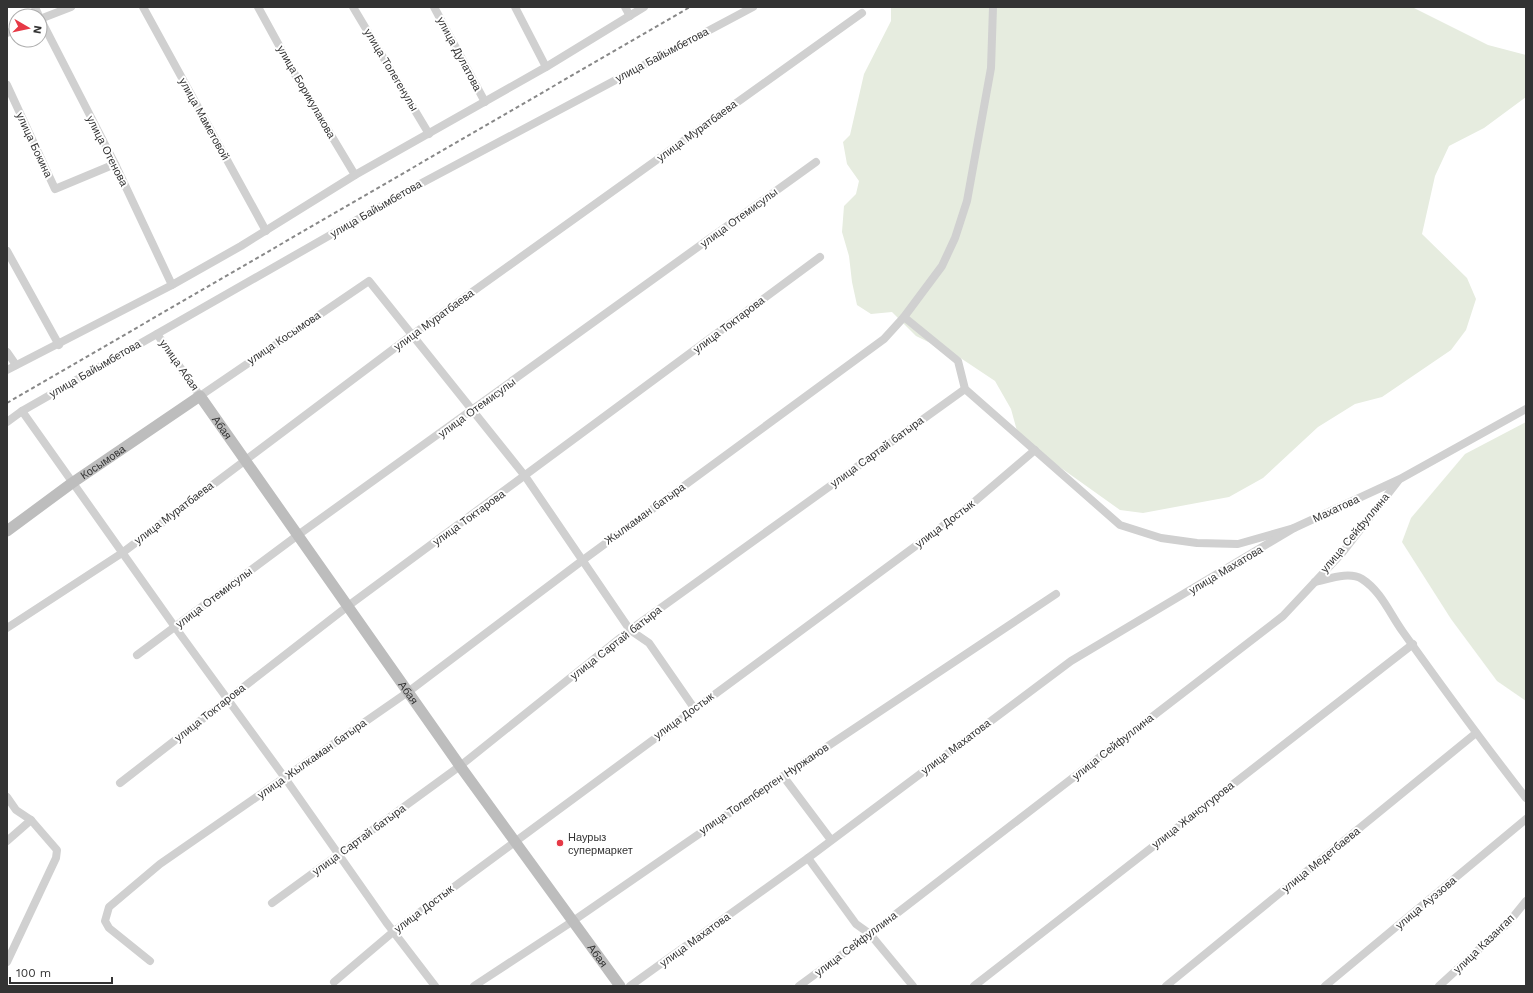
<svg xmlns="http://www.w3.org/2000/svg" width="1533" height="993" font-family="'Work Sans',sans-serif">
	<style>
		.green { fill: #e6ecdf }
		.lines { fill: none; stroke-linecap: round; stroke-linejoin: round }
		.street { stroke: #d0d0d0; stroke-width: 8 }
		.secondary { stroke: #bdbdbd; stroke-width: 11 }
		.rail { stroke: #888; stroke-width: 2; stroke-dasharray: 4 3; stroke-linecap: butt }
		.poi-dot { fill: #e63946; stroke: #fff; stroke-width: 1.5 }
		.labels { text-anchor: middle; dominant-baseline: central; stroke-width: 4; stroke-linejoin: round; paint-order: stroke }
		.street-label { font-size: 11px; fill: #333; stroke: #fff }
		.poi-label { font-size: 11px; fill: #333; stroke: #fff; text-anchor: start }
	</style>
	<rect width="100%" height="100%" fill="#fff"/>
	<g class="green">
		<polygon points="891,7 1412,7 1488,45 1526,55 1526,97 1484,128 1449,146 1435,176 1422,234 1467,278 1476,299 1466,330 1451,350 1382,397 1355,404 1318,427 1263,478 1229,497 1143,513 1120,510 1019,438 1011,409 995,381 959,357 916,336 892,312 871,314 857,305 852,282 849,256 842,232 844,206 856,194 859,181 847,164 843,142 850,135 864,74 891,21"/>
		<polygon points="1526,422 1526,701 1497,681 1451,619 1402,542 1411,518 1465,454"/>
	</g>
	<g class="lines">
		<g class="street">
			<polyline points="35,7 39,16"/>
			<polyline points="143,7 266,231"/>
			<polyline points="258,7 298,80 355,175"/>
			<polyline points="353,7 429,134"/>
			<polyline points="434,7 485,102"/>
			<polyline points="515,7 546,67"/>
			<polyline points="625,7 630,16"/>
			<polyline points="40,18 115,164 172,285"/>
			<polyline points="40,19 71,7"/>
			<polyline points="7,33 16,30"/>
			<polyline points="7,85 55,189 115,164"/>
			<polyline points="7,251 59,345"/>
			<polyline points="904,317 942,266 955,238 967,201 991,68 993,7"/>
			<polyline points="157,334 200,396 369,281 525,476 630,630 649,643 694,708"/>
			<polyline points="7,352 16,365"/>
			<polyline points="7,370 172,285 241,246 355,175 546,67 644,7"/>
			<polyline points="22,411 175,627 285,778 386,922 435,986"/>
			<polyline points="7,422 22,411 418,185 753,7"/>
			<path d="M1315,582c14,-3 34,-11 47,-3 19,12 28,35 41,53 40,56 81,112 123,166"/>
			<polyline points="7,628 122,553 412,335 862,13"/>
			<polyline points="137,655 298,535 816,162"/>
			<polyline points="783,776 831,840"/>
			<polyline points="120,783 348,606 820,257"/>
			<polyline points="7,797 16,810 31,820 57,850 56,858 7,962"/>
			<polyline points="7,841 31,820"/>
			<polyline points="808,858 856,924 870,934 913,986"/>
			<polyline points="272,903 460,766 630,630 965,389"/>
			<polyline points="150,961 109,928 105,921 109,907 160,864 408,692 583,560 884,339 904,317 958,361 965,389 1120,525 1161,538 1197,543 1238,544 1294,528"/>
			<polyline points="334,982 393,932 967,508 1035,450"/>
			<polyline points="474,986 573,921 783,776 1056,594"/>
			<polyline points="630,986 808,858 1071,661 1294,528 1400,479 1526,409"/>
			<polyline points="799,986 870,934 1283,616 1342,553 1398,481"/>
			<polyline points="974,986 1413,644"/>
			<polyline points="1166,986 1476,733"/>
			<polyline points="1325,986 1526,819"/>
			<polyline points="1439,986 1509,922 1526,901"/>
		</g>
		<path class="secondary" id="s1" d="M7,531l65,-48 128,-87 260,370 160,220"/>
		<polyline class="rail" points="7,403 690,7"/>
	</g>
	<circle class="poi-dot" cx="560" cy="843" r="4"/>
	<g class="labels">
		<g class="street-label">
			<text transform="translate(459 54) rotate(62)">улица Дулатова</text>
			<text transform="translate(662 55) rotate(-28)">улица Байымбетова</text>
			<text transform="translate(391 70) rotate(59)">улица Толегенулы</text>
			<text transform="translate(306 92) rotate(60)">улица Борикулакова</text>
			<text transform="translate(204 119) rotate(61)">улица Маметовой</text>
			<text transform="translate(697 131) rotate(-36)">улица Муратбаева</text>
			<text transform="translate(34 145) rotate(65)">улица Бокина</text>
			<text transform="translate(107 151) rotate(63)">улица Отенова</text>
			<text transform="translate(376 209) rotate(-30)">улица Байымбетова</text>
			<text transform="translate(739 218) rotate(-36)">улица Отемисулы</text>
			<text transform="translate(434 320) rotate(-36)">улица Муратбаева</text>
			<text transform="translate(729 325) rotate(-37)">улица Токтарова</text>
			<text transform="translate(284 338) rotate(-34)">улица Косымова</text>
			<text transform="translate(179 365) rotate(55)">улица Абая</text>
			<text transform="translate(95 369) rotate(-30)">улица Байымбетова</text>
			<text transform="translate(477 408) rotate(-36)">улица Отемисулы</text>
			<text stroke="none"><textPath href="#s1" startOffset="274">Абая</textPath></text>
			<text transform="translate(877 452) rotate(-36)">улица Сартай батыра</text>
			<text stroke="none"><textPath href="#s1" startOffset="118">Косымова</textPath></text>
			<text transform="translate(1336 509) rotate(-25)">Махатова</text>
			<text transform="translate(174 513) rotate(-37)">улица Муратбаева</text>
			<text transform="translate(645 514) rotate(-36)">Жылкаман батыра</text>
			<text transform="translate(469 518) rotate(-36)">улица Токтарова</text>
			<text transform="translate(945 524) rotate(-37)">улица Достык</text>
			<text transform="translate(1355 533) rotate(-50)">улица Сейфуллина</text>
			<text transform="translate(1226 570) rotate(-31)">улица Махатова</text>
			<text transform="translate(214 598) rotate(-37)">улица Отемисулы</text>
			<text transform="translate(616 643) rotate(-38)">улица Сартай батыра</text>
			<text stroke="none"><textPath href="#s1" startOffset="598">Абая</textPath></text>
			<text transform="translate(210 713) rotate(-38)">улица Токтарова</text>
			<text transform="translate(684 716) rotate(-36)">улица Достык</text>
			<text transform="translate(956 747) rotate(-37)">улица Махатова</text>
			<text transform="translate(1113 747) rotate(-38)">улица Сейфуллина</text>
			<text transform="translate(312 759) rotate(-35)">улица Жылкаман батыра</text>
			<text transform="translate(764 789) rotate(-34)">улица Толепберген Нуржанов</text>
			<text transform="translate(1193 815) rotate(-38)">улица Жансугурова</text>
			<text transform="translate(359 840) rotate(-36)">улица Сартай батыра</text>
			<text transform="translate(1321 860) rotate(-39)">улица Медетбаева</text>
			<text transform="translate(1426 903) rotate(-40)">улица Ауэзова</text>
			<text transform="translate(424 909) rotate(-37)">улица Достык</text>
			<text transform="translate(695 940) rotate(-36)">улица Махатова</text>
			<text transform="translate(856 944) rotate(-37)">улица Сейфуллина</text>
			<text transform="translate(1484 944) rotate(-44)">улица Казангап</text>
			<text stroke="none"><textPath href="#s1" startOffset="922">Абая</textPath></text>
		</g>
		<g class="poi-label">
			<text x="568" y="837">Наурыз<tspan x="568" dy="13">супермаркет</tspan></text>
		</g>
	</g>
	<rect width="1533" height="993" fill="none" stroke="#333333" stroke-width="16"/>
	<g transform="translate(28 28) rotate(99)"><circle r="19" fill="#ffffff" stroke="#adadad"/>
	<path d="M0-3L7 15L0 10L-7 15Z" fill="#e63946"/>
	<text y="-6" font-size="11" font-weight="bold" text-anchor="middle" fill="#333333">N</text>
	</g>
	<path d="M10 977v6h102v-6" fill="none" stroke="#333333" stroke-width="2"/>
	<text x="16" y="977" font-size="12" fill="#333333" stroke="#ffffff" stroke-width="3" paint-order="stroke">100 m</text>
</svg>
